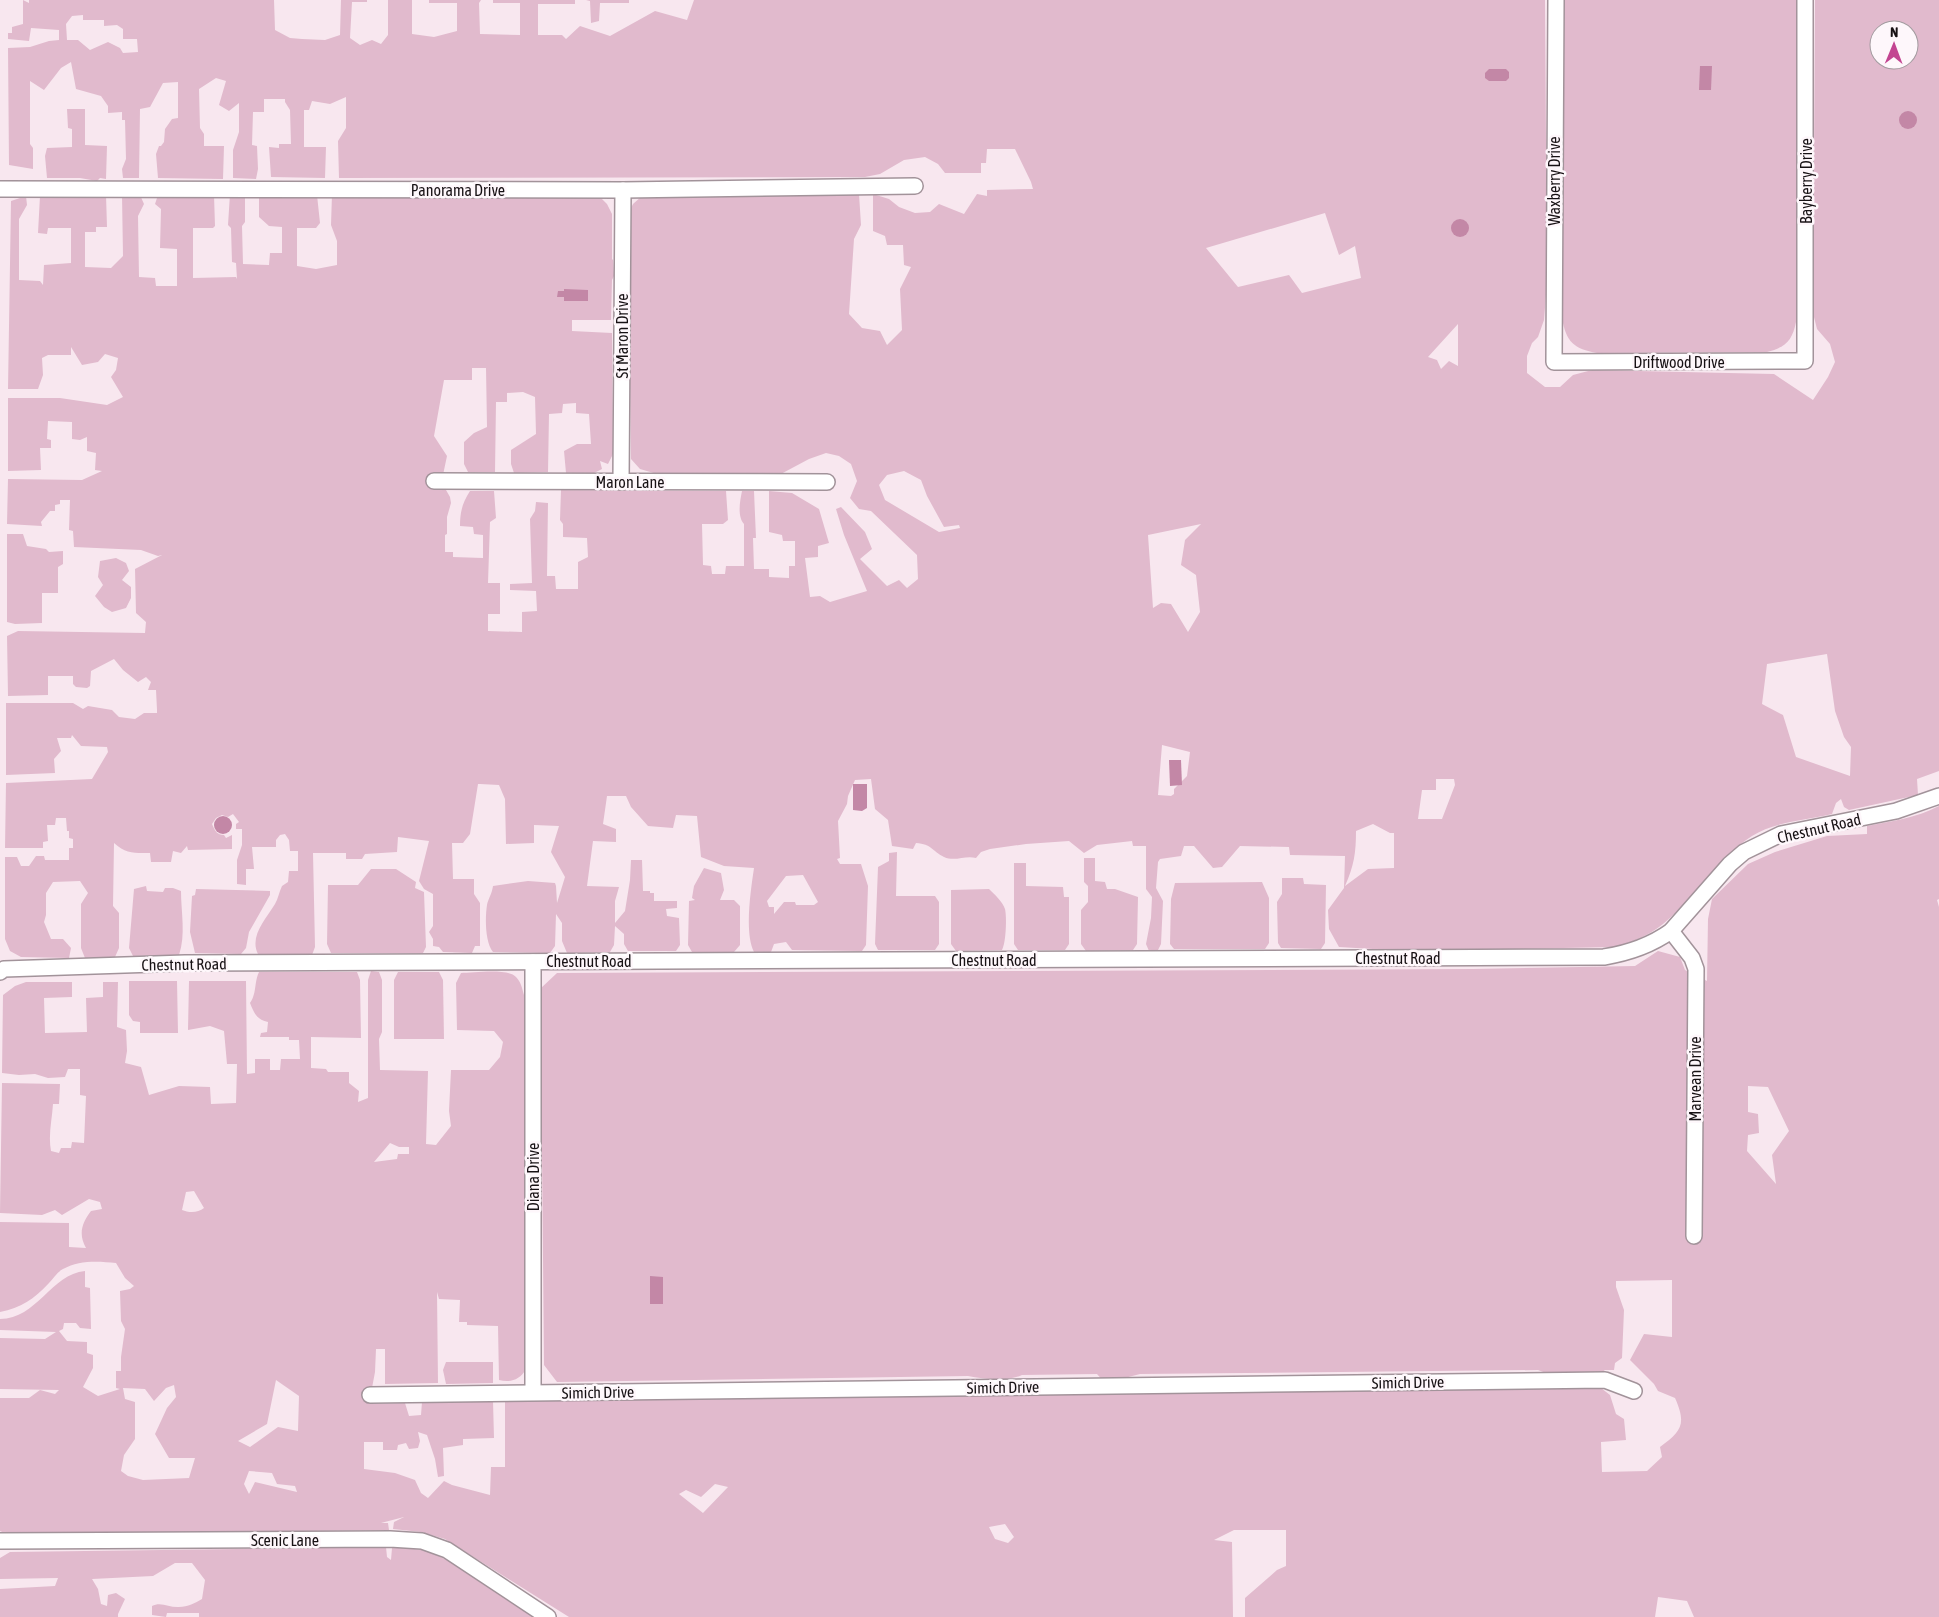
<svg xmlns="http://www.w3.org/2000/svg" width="1939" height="1617" font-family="'Asap Condensed',sans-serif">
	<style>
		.green { fill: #e1bacd; fill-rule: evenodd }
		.water { fill: #c387a6 }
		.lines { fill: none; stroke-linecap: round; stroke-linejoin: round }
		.minor-casing { stroke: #a2939a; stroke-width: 18 }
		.minor { stroke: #fff; stroke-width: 15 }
		.labels { text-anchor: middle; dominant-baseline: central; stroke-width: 5; stroke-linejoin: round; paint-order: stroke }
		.street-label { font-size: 16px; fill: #171114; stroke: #fef7fb }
	</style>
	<rect width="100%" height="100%" fill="#f8e7ef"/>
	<g class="green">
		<path d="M23,0l6,3v-3h245l1,30 15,8 12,1 23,1 15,-5 1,-35h26v2h-15l-2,36 10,7 12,-5 9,4 7,-9v-35h24v34l22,3 23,-6v-28h-28v-3h52l-2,3 1,31 40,1v-32h-27v-3h82v4h-37v31h24l4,4 14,-13 30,10 45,-25 32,9 7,-20h851l2,282 -3,38 -6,17 -6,6 -5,13v17l18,14h15l13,-12 19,-5 182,4 39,26 15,-23 7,-15 -5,-18 -13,-15 -4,-16 2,-313h124v771l-22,8 1,16 -69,15 -5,-3 -3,-8 -5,4 -4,11c-26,6 -58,8 -80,22 -36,23 -57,62 -89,88 -15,12 -31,18 -48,23l-208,4 -68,-4 -10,-18 -1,-19 16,-22 1,-32 -55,-1 -1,-8 -49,-1 -18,21 -9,1 -19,-22h-10l-3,10 -21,3 -2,3 -2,26 7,13 -2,43 -3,6 -9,1 -3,-7 5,-26 1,-21 -6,-8v-43h-13l-1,-5 -35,4 -13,8 -15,-12 -43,3 -36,5 -9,3 -5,6c-11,-3 -21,4 -32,-1 -12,-6 -12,-13 -28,-14l-3,6 -21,-3 -4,-26 -13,-11 -4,-30 -16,1 -7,16 -1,8 -9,17 2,37 -3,1 3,5h21l7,22 -2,59 -4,6 -70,-1 -6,-8 -12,2 -3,8h-17c-10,-19 -3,-63 0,-84l-30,-2 -23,-9 -4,-41 -21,-1 -3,13 -25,-2 -17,-19 -5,-11h-19l-4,28 13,5v13l-23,-1 -6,45 32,1 -4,14v22l10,-12 5,-31 1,-20h11l1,31h7v2h4v8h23v7l-11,1 1,7 12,2 1,27 -4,6h-48l-4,-7v-10l-9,-8 -1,19 -4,7 -43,1 -5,-12v-18l-6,-9 -1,32 -5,7 -57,-1c-8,-10 -8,-34 -6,-47 1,-6 5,-11 6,-19l35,-5 27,2 1,3 1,17 8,-26 -14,-25 8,-26 -25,-1v18l-28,1 -1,-45 -6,-14 -19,-1h-2l-8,50 -7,9h-11l1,36h21v15l6,9v43h-5l-3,7 -29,-1 -4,-5 -6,-1v-7l-4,-7 4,-6v-32l-9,-5 -5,-8 10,-40 -31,-4 -1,15 -32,2 -3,5h-16v-6h-33l2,94 -3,8 -54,-1c-9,-18 8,-35 17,-50 3,-5 4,-12 7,-18l6,-4 1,-11h9v-20h-8l-1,-11 -4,-6 -5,1 -4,5v7h-24l2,22h-8v16l-9,-1v-24l5,-15v-16h-6v-5l3,-2 -6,-8 -5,3 -6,-2 -6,3 -4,6c3,7 5,11 12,11l2,3 6,-3v14l-44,1 -1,-4 -6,7 -8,-2 -2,11h-20l-1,-9c-16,0 -24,1 -36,-10l-1,63 6,7v35l-4,9 -30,1 -4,-10v-44l7,-11 -8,-12 -27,1 -7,11v22l-2,7 7,17h12l8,9 -2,10 -48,-1 -11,-6 -5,-12v-82h12l4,9h8l7,-10h8l1,4h24v-12h4v-9l-4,-1v-7h-2l-1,-13h-10l-1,7h-8l1,16 -5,1v6h-38l1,-65 86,-4 16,-27 -1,-5 -26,-1 -9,-11 -1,3h-14l4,13 -7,8 1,14 -49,2v-72h67l10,6 5,-3 24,4 7,7 16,2 9,-6h13v-3l-1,-20h-8l3,-8 -5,-5 -8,5 -15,-12 -9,-11 -23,12 -1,15 -3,2 -11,-1 -3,-3v-8h-25v19l-40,1 -1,-60 11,-5 127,2 1,-11 -10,-9 -1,-44 27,-14 -4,1 -17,-6 -67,-3 -1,-16 -4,-1 1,-30h-10v4l-5,1v6h-5l-9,11 1,4 -35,-2 1,-45 74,1 20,-9 -7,-1 1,-17 -9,-2v-14l-7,3 -8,-1v-17l-24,-1 -1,18 4,1v8h-11l1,22 -33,1v-73h52l47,7 16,-8 -12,-20 5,-7 2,-12 -13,-4 -7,8 -16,3 -11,-18v8h-23l-6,3 1,17 -5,14h-30l3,-188 15,-5 1,9 -8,14v61l21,1 3,4 1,-20 27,-2v-35h-23l-1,6 -9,-1 2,-37 66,-1 1,32h-11v5h-11v35l26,1 12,-12 -1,-61h18l4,9 -6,12 1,61 16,1 1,8h21v-37l-17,-1 1,-39 -6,-5 3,-9h56l1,31 -2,2h-20v50l43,-1 1,2 -1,-16 -4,-1 -1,-34 -3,-3 2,-31 15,1v27l-3,4 1,38 26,1 1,-12h12v-26l-13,-1 -10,-9v-22h58l3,28 -4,5h-19v38l19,3 21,-4v-24l-6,-16 1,-31 268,3 7,7 5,10v45l1,1 1,16 -2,4 -1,40h-39v11l40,2 1,121 -5,10 -8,-3 2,8 -8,4h-28l-2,-22 13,-7h14l-2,-30 -13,-1v-10l-13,1 -1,9 -13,1 -1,58 -34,1 -3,-9v-14l25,-16 -1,-37 -12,-5 -16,1v9h-11l-1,70h-27l-4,-8v-22l10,-9 13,-6 -1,-59h-14v12h-28l-10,56 13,20 -7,33 6,1 4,7 1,6 -4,14v17l-2,1v17h8v5l30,1v-23l-9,-1 -1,-7 -13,-1c0,-13 2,-23 10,-35h24l2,27 -6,4 -2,61h12v31h-12v17l34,1v-20l15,-1 -1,-20 -26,-1v-6l22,-1 -2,-64 5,-8 1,-9 12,1 -1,73h8l1,13h22v-27l10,-5 -1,-19 -24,-1v-13l-3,-4 1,-30 165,1 2,29 -5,4h-21l1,41 8,1 1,8h13l1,-8h18v-42c-7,-8 -4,-23 -2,-33h12l2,47h-3l1,31h15v8l20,1v-12h6v-25h-12l-1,-6 -13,-3v-41l23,2 27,16 10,34 -11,3v11l-13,1 5,39 10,-1 10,6 37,-11 -23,-56 -8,-26 5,-2 24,25 7,17 -12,10 27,27 12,-6 8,8 11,-9 -1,-24 -46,-44 -12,-2 -9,-11 7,-17 -6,-17 -12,-8 -13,-3 -17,6 -30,16 -122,-1 -17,-5 -9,-10 -3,-245 5,-10 9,-8 217,-2 2,31 -7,14 -5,75 13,14 18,3 7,14 15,-15 -2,-41 11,-22 -7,-2 -1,-20h-16l-2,-9 -12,-5v-37l16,5 10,8 16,6 15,-1 9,-8 25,10 13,-20 10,2v-6l46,-1 -2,-7 -16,-33h-28l-1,14h-5v10h-36l-7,-9 -13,-7 -21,3 -24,14 -15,3 -526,1 -1,-37 8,-13v-31l-16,7 -18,-3 -3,9h-5v37h22l-1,31 -54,-1 -2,-30 10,1v-4h12l-1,-34 -5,-8v-3h-21v13h-11l-1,33 5,1 1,23 -2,10 -23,-1v-28l6,-18v-29l-10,8 -10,-6 7,-24 -10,-3 -17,11 1,39 4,6v12h20l-1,33 -65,-1 -2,-24 3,-8h2l3,-4 1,-13 7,-10 6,-1v-36l-15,1 -13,24 -10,2 -1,69h-16l-1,-9 4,-10 -1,-39h-3v-8l-14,1v-7l-7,-10 -25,-7 -5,-27 -10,6 -17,22 -14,-9v63l3,4v21l-24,-4 -1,-117 22,-1 19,-6 10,-1v-10l-28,-2 -2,13 -21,-2v-6h4v-6l11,-3zM83,15v5h21v6l13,-1 6,4v10h14l1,13 -15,1 -3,-5 -12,-6 -18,8 -12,-10h-11l-1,-16 6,-8zM1879,30h30v30h-30zM1325,213l14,42 16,-9 6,32 -59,15 -13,-18 -51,12 -32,-39zM1458,324v42l-9,-5 -8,8 -4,-9 -9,-3zM904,471l17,9 6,16 17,31 15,-2 1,3 -21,4 -54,-32 -6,-15 8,-10zM1201,524l-16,16 -4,25 15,10 4,37 -12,20 -17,-28 -10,-1 -8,5 -5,-73zM1827,654l8,57 9,26 7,10 -1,29 -54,-19 -13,-42 -21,-11 5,-40zM1162,745l28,7 -3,24 -13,13v5l-3,2 -13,-1zM1436,779h18l1,6 -13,34h-24l4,-29h14zM1373,824l17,9h4v35l-26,1 -23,17c9,-20 11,-33 11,-55zM803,875l15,27 -4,3h-18l-1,-3h-11l-10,12v-7h-5l-2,-6 19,-25z"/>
		<polygon points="586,0 629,0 629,3 600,3 599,21 591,23 590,1"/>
		<path d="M1564,0h232v322c-4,19 -10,25 -29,30l-170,1c-23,-4 -31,-11 -35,-35z"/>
		<polygon points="67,109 85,109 85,145 107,146 106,179 100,178 97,181 80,178 47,178 45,156 47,148 72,147 72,129 68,128"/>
		<polygon points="7,534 23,534 27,546 46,549 49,552 63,551 63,564 58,567 58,593 42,593 42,623 15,624 7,622"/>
		<polygon points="116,558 126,563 129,571 122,580 131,587 131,598 126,608 112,612 104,607 95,596 103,585 98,577 100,561"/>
		<path d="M1939,806v93l-2,1 2,7v710h-245l-7,-16 -29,-4 -3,20h-410v-19l32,-28 9,-4v-36h-52l-20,10 18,2 1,75h-664l-124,-78 -24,-7 -28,-3 1,-7 10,-5 -23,6h7l1,7 -380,5 -9,-4v-133h29l11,-8 15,4 4,-4 -59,-1v-51l45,1 11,-7 -56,-2v-11c37,0 51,-45 85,-48v16l5,1 1,41 -11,-1 -4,-5h-12l-1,6 -4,2 8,10 20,1v11l6,2v13l-10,19 15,9 22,-7 -4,-1v-17h5v-14l4,-28 -4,-8 -1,-30 10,-2 4,-3 -9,-8 -9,-15c-18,-2 -37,-3 -53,6 -6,3 -10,10 -14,14 -15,16 -28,25 -49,29v-90l69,1v24l17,1c-8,-14 -4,-25 5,-37l11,-2 -2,-7 -11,-3 -27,16 -7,-5 -13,5 -42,-2 2,-130 58,1 -1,20h-6c-1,16 -5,31 -2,47l8,2 2,-5h10l1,-6 12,1 2,-47 -6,-1v-26h-12l-3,8 -17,1 -13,-4 -16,1 -17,-2 1,-78 12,-9 11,-4h46v15l-28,1 1,35 42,-1 -1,-34 17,-1v-15h15l-1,45 9,3 1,21 -2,12 16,4 8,28 30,-9 31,1 1,17 25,-1 1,-39h-10l-3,-33 -14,-5 -22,4 1,-49h57l1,93 8,-1v-14h15v11h10l1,-11h19l-1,-19h-10v-3h-29l1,-4 6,-1 1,-10c-11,-2 -14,-9 -18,-19 7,-10 4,-21 9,-31h98l3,8 1,58 -50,-1v31l15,1 2,3h21v11l10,8 -1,11 10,-4v-118l3,-9 8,1 3,8v52l-3,7 1,31 48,1 -2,73 10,1 15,-19 -2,-15 2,-41h38l11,-13 3,-15 -9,-11 -37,-1 -1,-47 5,-10c12,0 47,-5 55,4 5,5 6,11 8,18l2,374c-6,11 -16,14 -27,11l-1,-54 -31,-1v-3h-8l1,-22 -21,-1 -2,-7 1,91 -53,1v-35h-9l-1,23 -3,16 -7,3 4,13 36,-1 4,13 12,-1 1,-13 71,-1 1,37 -31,1v6l-20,3 1,28 -6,1 -3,-18 -8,-24 -9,-3 2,9 -2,7 -9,1 -3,-6 -8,2 -1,5h-14v-8h-19v27l31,4 20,7 6,13 7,5 16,-17 8,4 38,10 1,-28h14v-66l1096,-13 9,7 6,19 8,5 2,21 -25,2 1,30 45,-1 15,-14 -2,-10c21,-16 27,-22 15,-49l-17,-7 -4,-7 -24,-24 14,-26 28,3v-57l-56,1v6l8,23 -2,48 -7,5 -1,7h-9l-4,3h-55l-8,-3 -398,4 -35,9 -8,-9 -75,1c-16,7 -38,4 -54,1l-411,6 -13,-17 -3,-320 -2,-2 1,-54 17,-16 916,-4 162,-3 23,-15 22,6 5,13 22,11 1,-62 4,-20 36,-35 27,-12 52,-16 40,-2v-8c24,-5 50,-8 72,-20zM1748,1086l20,1 21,44 -17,24 4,29 -29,-33 1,-16 11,-2 -1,-19 -10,-2zM390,1143l9,4h10v7h-11l-1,5 -23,3zM194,1191l10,17c-6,5 -15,5 -22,2l4,-18zM276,1380l23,16 -1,35 -20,-4 -28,20 -12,-6 29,-17zM174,1385l2,12 -9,11 -12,26 14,24h26l-6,20 -46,2 -15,-4 -7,-5 3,-16 11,-16v-37l-10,-3 -2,-11 22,1 9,12 12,-13zM249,1471l23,2 5,11 18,2 2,6 -42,-10 -6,12 -5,-10zM715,1484l13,3 -25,26 -24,-19 7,-4 15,7zM1005,1524l9,13 -6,6 -13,-4 -6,-12z"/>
		<polygon points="897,852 896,896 935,896 939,902 939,944 935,950 878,950 875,944 878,867 889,861 889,853"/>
		<polygon points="1084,858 1095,858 1095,881 1105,882 1107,889 1115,889 1138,897 1137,944 1133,950 1086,951 1081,944 1081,910 1088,902 1088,886 1084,882"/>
		<polygon points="1014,863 1026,863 1026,886 1063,887 1064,897 1069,897 1069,944 1065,950 1018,950 1014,944"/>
		<polygon points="704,868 721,873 724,890 720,900 734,900 740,906 740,945 734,952 692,952 688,945 689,901 695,900 692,898 694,886"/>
		<polygon points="371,869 396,869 416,882 415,888 424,892 426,947 423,953 331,953 327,944 328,885 358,885"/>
		<polygon points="1282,878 1303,878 1304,884 1326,885 1325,943 1321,949 1281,948 1278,943 1277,902 1282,894"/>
		<polygon points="1262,882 1269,898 1269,943 1265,949 1174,949 1170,944 1171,899 1175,883"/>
		<path d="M146,886l1,5 16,1 2,-4h8l8,3c0,21 5,44 -2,64l-46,1 -4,-8 5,-59z"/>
		<polygon points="196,889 270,891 270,895 249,932 246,948 241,954 195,953 190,932 192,896 195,895"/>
		<path d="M989,889c6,6 13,12 16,20 2,9 1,34 -3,41l-46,1 -5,-7v-54z"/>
		<polygon points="398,972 439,972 443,980 444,1039 394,1039 394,980"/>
		<polygon points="129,981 177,981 178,1033 140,1033 140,1022 133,1021 129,1015"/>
		<polygon points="446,1362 493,1362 493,1383 446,1384 443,1370"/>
		<path d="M386,1547l1,10 4,3 1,-12c13,0 27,0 39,5 33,12 73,44 103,64h-335v-4h-32l-1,4 -14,-2v-9c9,-5 18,2 27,1 9,0 16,-4 23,-8l3,-19 -13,-17h-17l-22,13 -61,3 6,10 3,15 6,2 1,-11 8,-2 9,6 -7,15v3h-118v-28l55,-3 3,-8 -58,1v-21l10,-6z"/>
	</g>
	<g class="water">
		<polygon points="1700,66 1712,66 1711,90 1699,90"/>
		<polygon points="1489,69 1506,69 1509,72 1509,78 1506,81 1489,81 1485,78 1485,73"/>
		<circle cx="1908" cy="120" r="9"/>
		<circle cx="1460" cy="228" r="9"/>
		<polygon points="564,289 588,290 588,301 564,301 564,297 557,297 558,291 564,291"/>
		<polygon points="1169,760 1181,760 1182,785 1170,786"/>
		<polygon points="853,784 867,784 867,808 862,811 853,810"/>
		<circle cx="223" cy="825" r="9"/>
		<polygon points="650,1276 663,1277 663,1304 650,1304"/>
	</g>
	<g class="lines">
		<g class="minor-casing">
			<g id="minor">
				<polyline points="1556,0 1554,362 1805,361 1805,0"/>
				<polyline points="0,189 623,190 915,186"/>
				<polyline points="434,481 827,482"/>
				<polyline points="621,482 623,190"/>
				<polyline points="1671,931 1692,958 1696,969 1694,1236"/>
				<path d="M0,972l4,-3 181,-6 1419,-6c25,-4 46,-11 67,-26l59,-67 14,-12 37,-18 115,-23 43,-15"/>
				<polyline points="533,1392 533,962"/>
				<polyline points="370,1395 1605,1380 1634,1391"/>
				<polyline points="0,1541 390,1539 422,1541 447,1550 548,1617"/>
			</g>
		</g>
		<use href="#minor" class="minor"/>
	</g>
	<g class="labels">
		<g class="street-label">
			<text transform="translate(1554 181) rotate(-90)">Waxberry Drive</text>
			<text transform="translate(1806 181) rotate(-90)">Bayberry Drive</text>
			<text x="458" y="190">Panorama Drive</text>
			<text transform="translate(622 336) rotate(-90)">St Maron Drive</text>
			<text x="1679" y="362">Driftwood Drive</text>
			<text x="630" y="482">Maron Lane</text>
			<text transform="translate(1819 828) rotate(-13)">Chestnut Road</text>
			<text x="1398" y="958">Chestnut Road</text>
			<text x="994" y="960">Chestnut Road</text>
			<text x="589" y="961">Chestnut Road</text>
			<text transform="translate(184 964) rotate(-1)">Chestnut Road</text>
			<text transform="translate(1695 1079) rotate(-90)">Marvean Drive</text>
			<text transform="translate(533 1177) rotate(-90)">Diana Drive</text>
			<text transform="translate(1408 1382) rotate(-1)">Simich Drive</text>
			<text transform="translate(1003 1387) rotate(-1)">Simich Drive</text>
			<text transform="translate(598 1392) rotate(-1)">Simich Drive</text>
			<text x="285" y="1540">Scenic Lane</text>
		</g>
	</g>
	<g transform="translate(1894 45) rotate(1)"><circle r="24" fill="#fef7fb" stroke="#a29b9f"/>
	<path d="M0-4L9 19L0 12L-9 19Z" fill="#c34491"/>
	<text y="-8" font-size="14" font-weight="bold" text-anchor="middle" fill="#171114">N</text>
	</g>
</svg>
